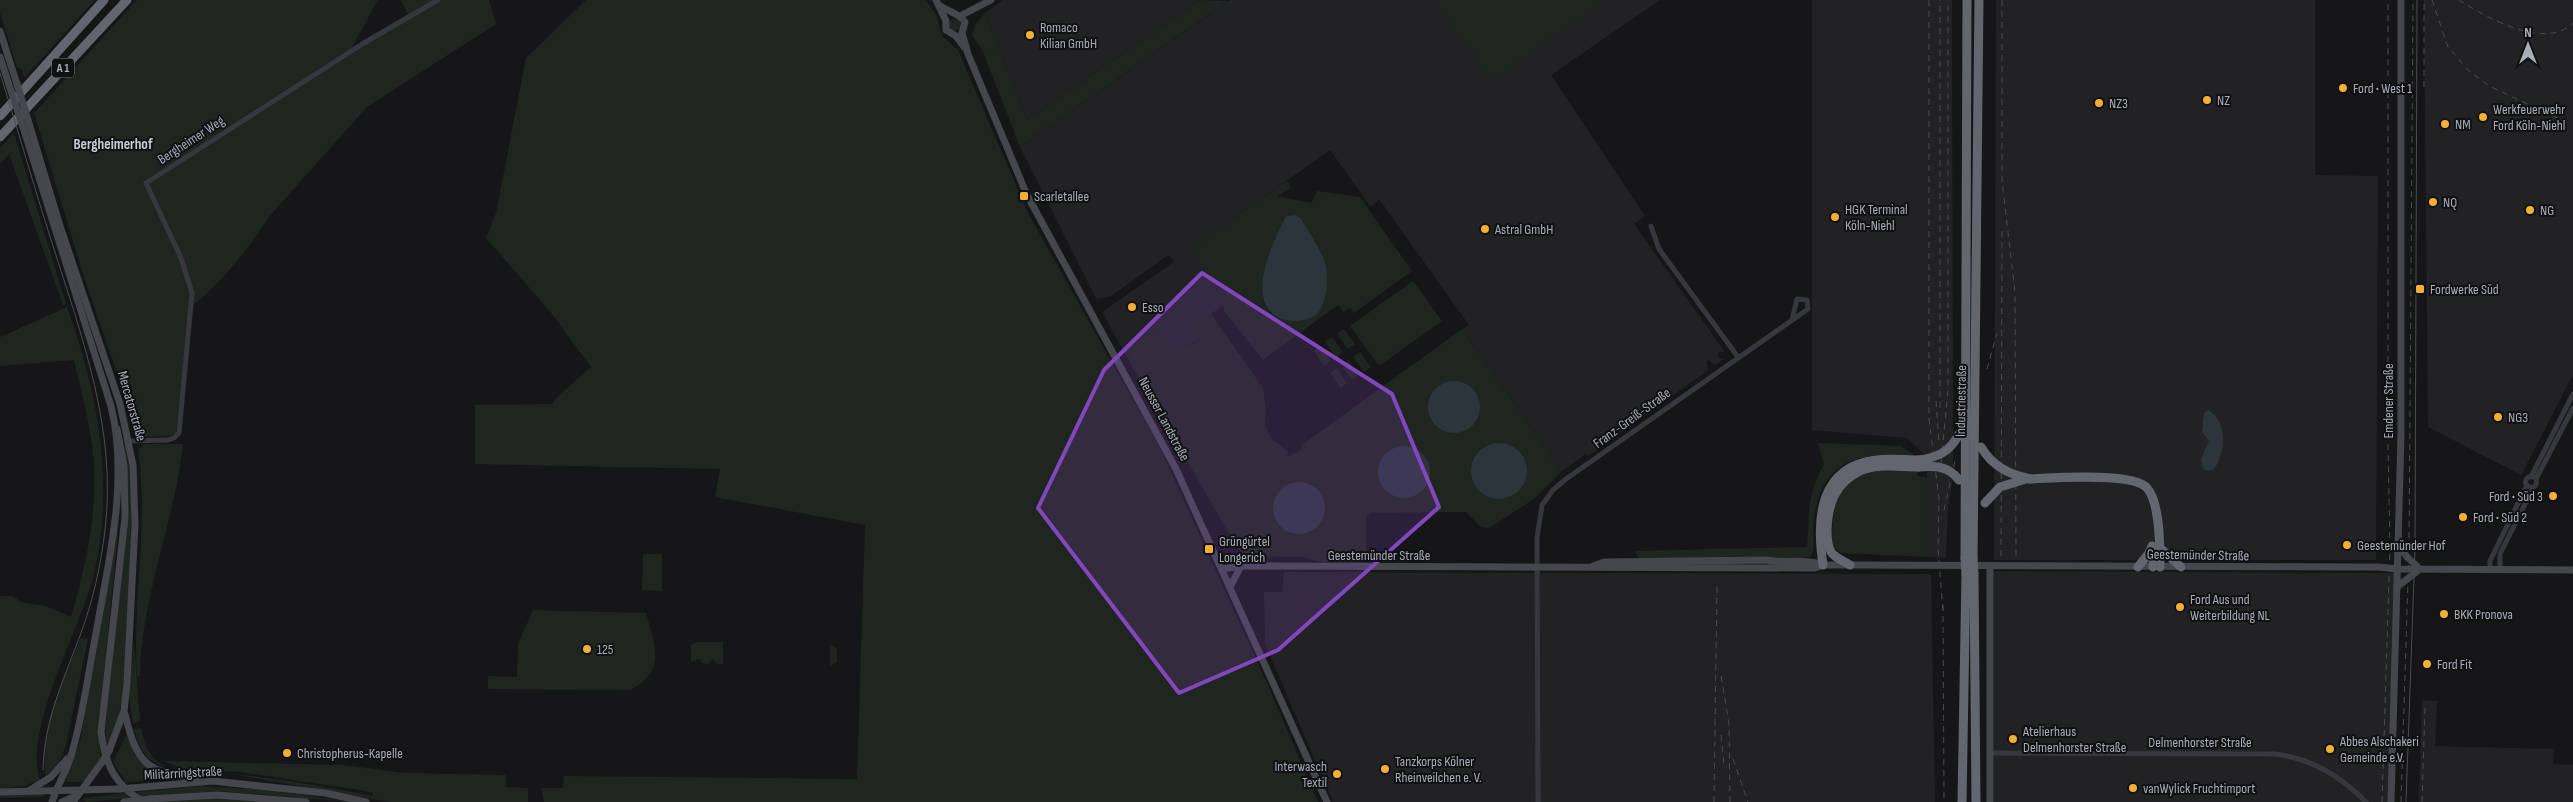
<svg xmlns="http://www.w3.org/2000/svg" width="2573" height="802" font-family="'Sofia Sans Condensed',sans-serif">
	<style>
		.built { fill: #222225 }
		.green { fill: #1e261f; fill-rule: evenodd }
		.water { fill: #2c353c }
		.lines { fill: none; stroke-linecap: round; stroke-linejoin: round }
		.street { stroke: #37383d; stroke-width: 5 }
		.secondary { stroke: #45474d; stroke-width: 7 }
		.highway { stroke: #63666e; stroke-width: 9 }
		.tram { stroke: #4a4c52; stroke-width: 1 }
		.rail { stroke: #4a4c52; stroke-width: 1; stroke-dasharray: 6 5; stroke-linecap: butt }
		.secondary-bridge { stroke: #45474d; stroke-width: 7 }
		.highway-bridge { stroke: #63666e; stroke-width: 9 }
		.marked { fill: #8446be; fill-opacity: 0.2; stroke: #8446be; stroke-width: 4; stroke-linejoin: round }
		.poi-dot { fill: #f2b134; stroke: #111113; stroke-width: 2 }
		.labels { text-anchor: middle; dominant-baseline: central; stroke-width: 4; stroke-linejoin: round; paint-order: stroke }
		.shield { fill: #111113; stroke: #7b7e86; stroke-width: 1 }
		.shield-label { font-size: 12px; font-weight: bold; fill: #a8adb8 }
		.poi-label { font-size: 14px; fill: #a8adb8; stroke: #111113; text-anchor: start }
		.street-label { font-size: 14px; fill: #a8adb8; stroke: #111113 }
		.neighbourhood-label { font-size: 15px; font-weight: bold; fill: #c9ccd4; stroke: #111113 }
	</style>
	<rect width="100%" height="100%" fill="#161618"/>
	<g class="built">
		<polygon points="1003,0 1200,0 1027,120 985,13"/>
		<polygon points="1230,0 1660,0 1551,75 1645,216 1634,224 1725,352 1718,352 1718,358 1724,359 1715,365 1709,360 1706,362 1708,368 1707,371 1588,456 1586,454 1562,471 1462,329 1469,325 1379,199 1371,207 1330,150 1195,246 1232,299 1192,328 1199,339 1173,355 1158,329 1135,342 1128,359 1102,312 1174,262 1168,255 1110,297 1096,299 1020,147"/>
		<polygon points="1812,0 1952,0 1953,479 1948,507 1946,558 1927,557 1927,457 1907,438 1812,430"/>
		<polygon points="1996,0 2315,0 2315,175 2378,176 2376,560 1994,560"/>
		<polygon points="2424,0 2573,0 2573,375 2521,475 2428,427"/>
		<polygon points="1994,571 2395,573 2391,802 1994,802"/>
		<polygon points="1284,572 1931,574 1935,802 1333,802 1265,644 1264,592 1282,592"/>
		<polygon points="2422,700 2437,701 2435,746 2554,749 2553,764 2573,765 2573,802 2419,802"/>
	</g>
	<g class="green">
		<polygon points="0,0 95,0 24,78 22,69 17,68 0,13"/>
		<path d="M137,0h241l-26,47 56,-33 -8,-14h89l7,24 -129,83 -99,111c-20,33 -49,67 -79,91l-13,124 -5,3 -32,1 -56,-163 -49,-161z"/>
		<polygon points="586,0 926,0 937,16 942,36 958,50 1027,211 1161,450 1267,683 1318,802 544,802 541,788 563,788 564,776 857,779 865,525 715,497 720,469 475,464 475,405 552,404 555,399 591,367 552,314 486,238 496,213 526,58"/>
		<polygon points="1200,0 1228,1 1020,147 983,52 972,35 975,25 985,13 1027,120"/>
		<polygon points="1433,0 1605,0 1492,81"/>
		<circle cx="955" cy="25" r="6"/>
		<polygon points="14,133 66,304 63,305 9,154 0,164 0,148"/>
		<path d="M1287,181l4,7 -14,8 34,7 6,-12 43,6 52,74 -58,42 -4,-5 -7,4 -5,-7 -75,55 -39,-49 -3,-19 -31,-43zM1286,216l-15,98c-4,-6 -8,-11 -8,-18 -2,-18 15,-63 23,-80z"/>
		<polygon points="1413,281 1442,321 1379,366 1350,326"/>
		<path d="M67,307c31,86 48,177 27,267 -13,54 -71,155 -54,206l-16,6 -24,2v-192h13l8,6 25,4 25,11c15,-51 28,-110 22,-163 -3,-31 -12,-63 -19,-94l-74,6v-29z"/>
		<path d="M1211,314l52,74 3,22 -1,15 6,13 17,13 -1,6 12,-6 4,-7 159,-115 100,142 -28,28 -45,29 -8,-1 -15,-15 -95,1 -5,4v46l-44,-1 -19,-5 -61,-1 -114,-197 7,-17 23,-13 15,25 26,-14 -7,-12zM1295,482h10l-30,16 5,-8z"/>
		<polygon points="1344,329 1355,344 1348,349 1337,334"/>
		<polygon points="1332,337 1343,352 1336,357 1325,342"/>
		<polygon points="1321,346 1331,361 1324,366 1314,351"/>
		<polygon points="1360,352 1371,367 1364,372 1353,357"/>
		<polygon points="1348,360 1359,375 1352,380 1342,365"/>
		<polygon points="1337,368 1347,383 1341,388 1330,373"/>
		<path d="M126,437c9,62 4,124 1,186 -2,41 0,87 -20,123l-2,-12 22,-230 -4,-66z"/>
		<path d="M1818,443l83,3 16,11c-15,0 -32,-4 -47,-1 -36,6 -52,28 -56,63 -2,13 2,26 -3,38l-31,3 -141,-2 -5,-7 173,-4c3,-31 -1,-53 17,-82z"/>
		<path d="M144,444h39c-8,78 -42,153 -43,232h-3c-5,-75 12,-151 1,-226z"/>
		<path d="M1917,471v5l10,2v79l-86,-4 -9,-8c0,-26 1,-67 35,-73 16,-3 34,-1 50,-1z"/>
		<polygon points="120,513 98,731 101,759 83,782 64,782 80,741"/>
		<polygon points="643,554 662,554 662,591 642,590"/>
		<path d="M533,610l113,3c9,32 21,59 -16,77l-142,-1v-13l29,1 1,-33z"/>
		<path d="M81,638l7,1 -22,106 -7,17 -13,15c-9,-47 18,-98 35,-139z"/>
		<polygon points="134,641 140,721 133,724 129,696"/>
		<polygon points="697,642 723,642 723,664 717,664 713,659 707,664 702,663 699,659 691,662 691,645"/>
		<polygon points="830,644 837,649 837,662 830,666"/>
		<path d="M141,728c3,14 7,28 20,36 22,14 65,8 91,12 40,5 81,12 121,20v-3l-14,-3 -119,-18 -59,-4 -18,-7 180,4 62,8 101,2v12l22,1v14h-138l-153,-27 -58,-3 -13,-3 -18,-11 -9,-13 -5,-16z"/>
		<polygon points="128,731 140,759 181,779 126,782 113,762"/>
		<polygon points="200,786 268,790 352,802 217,791 141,797 137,792"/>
		<polygon points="126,793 129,798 87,802 83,800 85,798"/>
		<polygon points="0,794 44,794 44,795 43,797 0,798"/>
		<polygon points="208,798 273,802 158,802"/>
	</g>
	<g class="water">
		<path d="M1296,215l5,4c7,12 22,34 25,47 2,13 1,43 -12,50 -19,11 -48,4 -51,-20 -4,-26 12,-57 23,-80z"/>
		<circle cx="1454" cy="407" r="26"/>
		<path d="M2208,410c20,11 18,44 6,59l-6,2 -5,-2 -2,-10 8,-18 -7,-9 2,-19z"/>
		<circle cx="1499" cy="471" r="28"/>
		<circle cx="1404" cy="472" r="26"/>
		<circle cx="1299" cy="508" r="26"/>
	</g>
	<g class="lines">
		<g class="street">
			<polyline points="1651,226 1659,249 1738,357"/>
			<polyline points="130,441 168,440 174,438 179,433 192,293 181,258 146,183 364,43 438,0"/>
			<circle cx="2531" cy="482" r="5.5"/>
			<polyline points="2531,477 2573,394"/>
			<polyline points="2536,479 2573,408"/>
			<polyline points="2490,569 2490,561 2527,485"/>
			<polyline points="2500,569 2500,554 2533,488"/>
			<path d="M1990,753l285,1c37,5 64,21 91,48"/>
			<polyline points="1538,802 1537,538 1542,505 1553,490 1566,479 1808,309 1807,300 1797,299 1792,320"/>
		</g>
		<g class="secondary">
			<polyline points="936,0 946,21 946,30 956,36 964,47"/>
			<path d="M939,5c8,6 21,9 26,17l-3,11 6,21 59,141 149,274 151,333"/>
			<polyline points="960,16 991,0"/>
			<polyline points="0,31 17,84"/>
			<polyline points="0,57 11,91"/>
			<polyline points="28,120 60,226 120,404 133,465 135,524 127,683 124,711 109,751"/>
			<path d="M23,127l88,279c18,74 -2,153 -15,227 -8,41 -13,83 -25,123 -5,16 -14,30 -19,46"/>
			<path d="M117,429l7,37 1,51 -24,215c4,32 14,54 43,70"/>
			<path d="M1593,566l11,-4 162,-2c18,4 40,-2 57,5"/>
			<polyline points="1990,567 1990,802"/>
			<polyline points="1222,569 1241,566 1815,568 1823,565 1850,565 2378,567 2398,569 2573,570"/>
			<polyline points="1230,587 1241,566"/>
			<polyline points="2397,587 2420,569 2407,557 2398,545"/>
			<path d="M125,714c12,51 22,58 73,65"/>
			<polyline points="132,788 213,781 325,793 366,802"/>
			<polyline points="30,790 51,777 67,759"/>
			<polyline points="0,792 119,789"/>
			<polyline points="150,799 217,795 306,802"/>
			<polyline points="62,802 78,795"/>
			<polyline points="73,802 102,762"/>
			<polyline points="124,802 133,801"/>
			<polyline points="2391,802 2401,435 2401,0"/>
		</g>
		<g class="highway">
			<polyline points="0,116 104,0"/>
			<polyline points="0,137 127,0"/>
			<path d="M2030,479c23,-1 104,-7 117,9 13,14 13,59 13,79"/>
			<polyline points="2160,548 2181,567"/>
			<polyline points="1965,558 1967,0"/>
			<polyline points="1973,558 1979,0"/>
			<path d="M1823,565c-7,-46 -4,-98 53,-105 13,-2 29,0 42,0"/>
			<path d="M1850,565c-6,-4 -15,-7 -19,-13 -4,-7 -4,-14 -4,-22 1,-26 8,-47 33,-59 17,-8 39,-4 58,-4"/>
			<polyline points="2138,567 2149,553 2152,546"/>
			<polyline points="2153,567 2154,550"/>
			<polyline points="1974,574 1976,802"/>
			<polyline points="1962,802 1966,574"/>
		</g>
		<g class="tram">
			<path d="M0,73c18,57 34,114 52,170 30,94 65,187 53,287 -4,35 -12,70 -24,103 -17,46 -37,87 -38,137"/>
			<polyline points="2406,802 2415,549 2417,0"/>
		</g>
		<g class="rail">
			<polyline points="1929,0 1929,419 1939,499 1938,548 1943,611"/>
			<polyline points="2002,0 2002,181 2015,292 2016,556"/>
			<polyline points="2432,0 2448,47 2468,70 2489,86 2566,122"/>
			<path d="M2459,0c27,17 85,51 114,23"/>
			<polyline points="2424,87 2424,0"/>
			<polyline points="1987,369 1997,333"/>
			<polyline points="1936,401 1939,443"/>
			<polyline points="1940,408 1940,0"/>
			<polyline points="1940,473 1948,391 1948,0"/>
			<polyline points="1944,510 1955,461"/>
			<polyline points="2001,556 2002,231"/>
			<polyline points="1943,605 1944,802"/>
			<polyline points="1721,676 1729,723 1730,802"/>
			<polyline points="1721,735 1724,765"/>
			<polyline points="1733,759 1748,802"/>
			<polyline points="1714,802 1717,583"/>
			<polyline points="2382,802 2390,548 2388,447 2388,0"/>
			<polyline points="2401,802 2409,548 2413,0"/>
			<polyline points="2422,802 2425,707"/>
		</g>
		<g class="secondary-bridge">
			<polyline points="17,84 28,120"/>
			<polyline points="11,91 23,127"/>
			<polyline points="102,762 109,751"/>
			<polyline points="119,789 132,788"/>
			<polyline points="133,801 150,799"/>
		</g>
		<g class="highway-bridge">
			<path d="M1981,447c12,20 28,27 49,32"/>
			<path d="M1918,460c19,-2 32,-8 41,-26"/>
			<path d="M1918,467c17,-1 30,-2 41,13"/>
			<polyline points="1985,503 2000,487 2026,479"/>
			<polyline points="1965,558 1966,574"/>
			<polyline points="1973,558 1974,574"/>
		</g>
	</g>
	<path class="marked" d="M1202,273l190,121 47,113 -161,143 -99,43 -141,-185 66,-138z"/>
	<g class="poi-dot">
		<circle cx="1030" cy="35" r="5"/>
		<circle cx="2343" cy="88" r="5"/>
		<circle cx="2207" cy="100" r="5"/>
		<circle cx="2099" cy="103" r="5"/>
		<circle cx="2483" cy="117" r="5"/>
		<circle cx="2445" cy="124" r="5"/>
		<rect x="1019" y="191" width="10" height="10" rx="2.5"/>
		<circle cx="2433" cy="202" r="5"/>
		<circle cx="2530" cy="210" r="5"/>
		<circle cx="1835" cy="217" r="5"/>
		<circle cx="1485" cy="229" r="5"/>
		<rect x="2415" y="284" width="10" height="10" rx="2.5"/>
		<circle cx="1132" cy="307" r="5"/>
		<circle cx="2498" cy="417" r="5"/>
		<circle cx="2553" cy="496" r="5"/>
		<circle cx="2463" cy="517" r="5"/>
		<circle cx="2347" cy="545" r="5"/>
		<rect x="1204" y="544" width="10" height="10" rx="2.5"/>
		<circle cx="2180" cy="607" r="5"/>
		<circle cx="2444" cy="614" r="5"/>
		<circle cx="587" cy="649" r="5"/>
		<circle cx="2427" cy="664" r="5"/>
		<circle cx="2013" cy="739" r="5"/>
		<circle cx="2330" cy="749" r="5"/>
		<circle cx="287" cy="753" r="5"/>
		<circle cx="1385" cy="769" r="5"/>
		<circle cx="1337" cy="774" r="5"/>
		<circle cx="2133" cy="788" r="5"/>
	</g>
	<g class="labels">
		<rect class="shield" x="52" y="58.5" width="22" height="19" rx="4"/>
		<g class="shield-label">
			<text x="63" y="68">A 1</text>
		</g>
		<g class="poi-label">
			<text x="1040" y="27">Romaco<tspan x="1040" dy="16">Kilian GmbH</tspan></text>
			<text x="2353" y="88">Ford • West 1</text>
			<text x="2217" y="100">NZ</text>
			<text x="2109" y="103">NZ3</text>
			<text x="2493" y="109">Werkfeuerwehr<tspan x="2493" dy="16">Ford Köln-Niehl</tspan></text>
			<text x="2455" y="124">NM</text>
			<text x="1034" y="196">Scarletallee</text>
			<text x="2443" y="202">NQ</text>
			<text x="1845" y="209">HGK Terminal<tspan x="1845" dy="16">Köln-Niehl</tspan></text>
			<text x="2540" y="210">NG</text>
			<text x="1495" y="229">Astral GmbH</text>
			<text x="2430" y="289">Fordwerke Süd</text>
			<text x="1142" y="307">Esso</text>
			<text x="2508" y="417">NG3</text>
			<text x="2543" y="496" text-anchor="end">Ford • Süd 3</text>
			<text x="2473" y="517">Ford • Süd 2</text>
			<text x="1219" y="541">Grüngürtel<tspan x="1219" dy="16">Longerich</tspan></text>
			<text x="2357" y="545">Geestemünder Hof</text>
			<text x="2190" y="599">Ford Aus und<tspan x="2190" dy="16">Weiterbildung NL</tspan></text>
			<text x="2454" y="614">BKK Pronova</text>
			<text x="597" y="649">125</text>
			<text x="2437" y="664">Ford Fit</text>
			<text x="2023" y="731">Atelierhaus<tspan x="2023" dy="16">Delmenhorster Straße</tspan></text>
			<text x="2340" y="741">Abbes Alschakeri<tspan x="2340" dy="16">Gemeinde e.V.</tspan></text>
			<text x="297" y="753">Christopherus-Kapelle</text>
			<text x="1395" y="761">Tanzkorps Kölner<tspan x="1395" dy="16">Rheinveilchen e. V.</tspan></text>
			<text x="1327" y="766" text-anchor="end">Interwasch<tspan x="1327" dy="16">Textil</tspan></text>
			<text x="2143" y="788">vanWylick Fruchtimport</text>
		</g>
		<g class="street-label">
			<text transform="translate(191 140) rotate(-33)">Bergheimer Weg</text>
			<text transform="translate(1961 401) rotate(-89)">Industriestraße</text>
			<text transform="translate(2388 401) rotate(-90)">Emdener Straße</text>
			<text transform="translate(132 406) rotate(74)">Mercatorstraße</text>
			<text transform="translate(1632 418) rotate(-36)">Franz-Greiß-Straße</text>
			<text transform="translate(1164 419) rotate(62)">Neusser Landstraße</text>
			<text x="1379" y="555">Geestemünder Straße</text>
			<text transform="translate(2198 555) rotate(1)">Geestemünder Straße</text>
			<text x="2200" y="742">Delmenhorster Straße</text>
			<text transform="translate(183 773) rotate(-3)">Militärringstraße</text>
		</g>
		<g class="neighbourhood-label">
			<text x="113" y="144">Bergheimerhof</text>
		</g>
	</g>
	<g transform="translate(2528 45)" stroke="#111113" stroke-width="4" paint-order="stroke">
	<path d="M0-4L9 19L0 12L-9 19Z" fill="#a8adb8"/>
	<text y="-8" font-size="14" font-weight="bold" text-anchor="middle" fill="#a8adb8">N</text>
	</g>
</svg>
